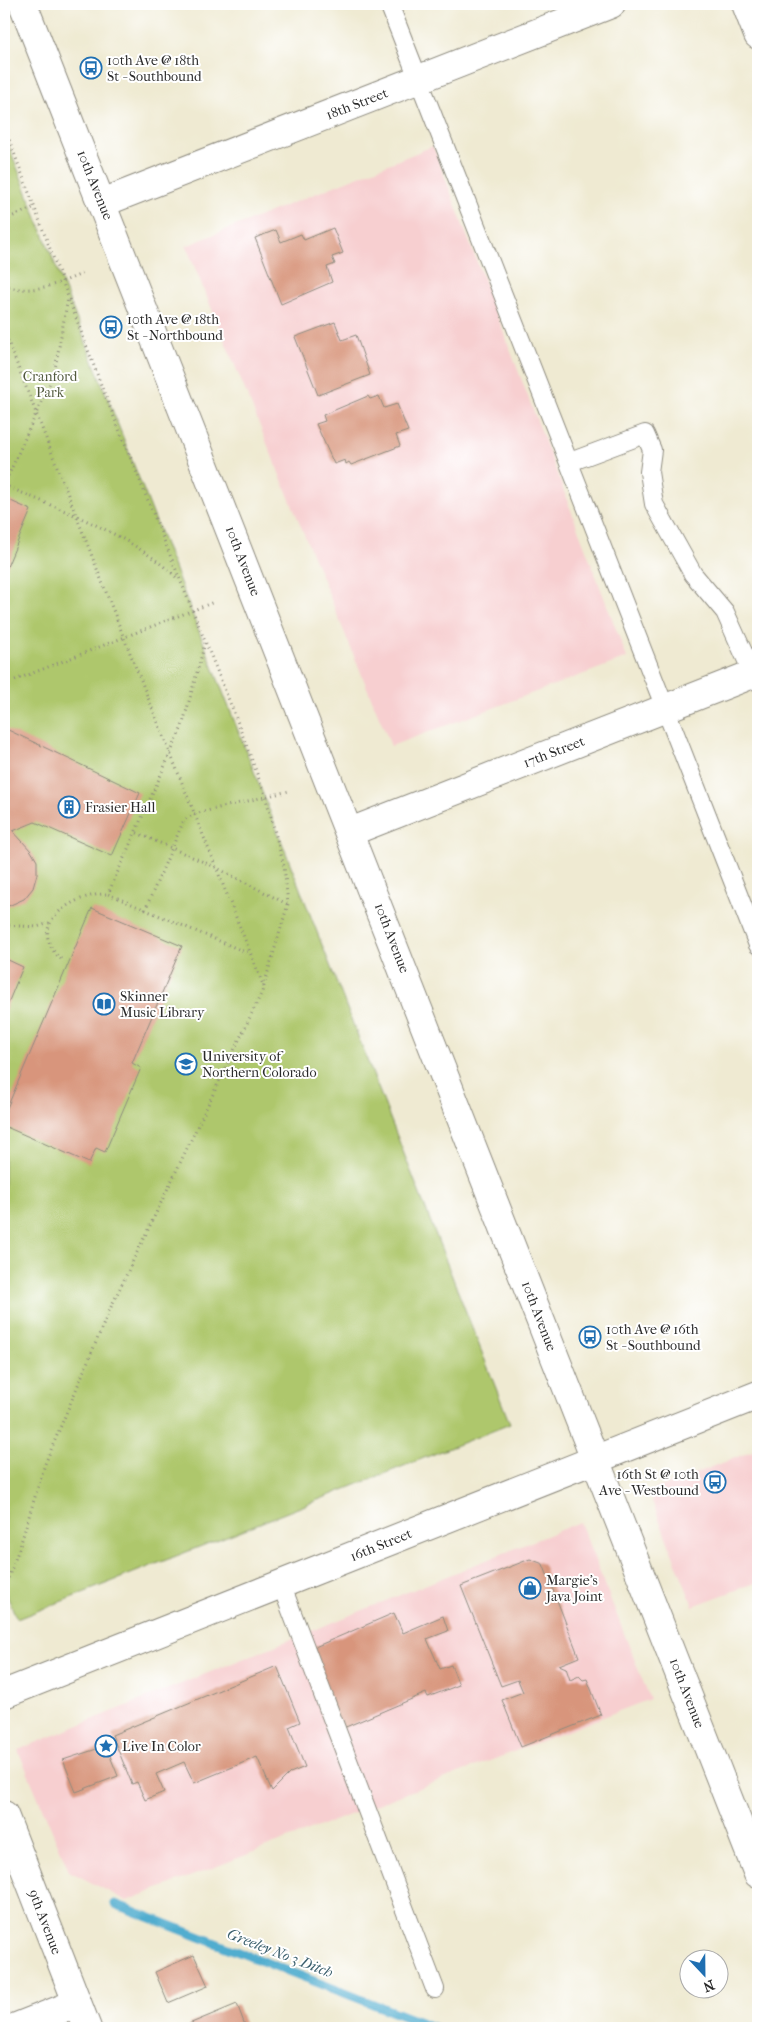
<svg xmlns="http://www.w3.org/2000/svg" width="762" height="2032" font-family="'IM FELL French Canon',serif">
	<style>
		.built { fill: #f7cfd0 }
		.green { fill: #aec76c; stroke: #6c794c }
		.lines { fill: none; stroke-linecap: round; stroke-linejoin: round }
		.stream { stroke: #51adcf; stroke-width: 9 }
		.building { fill: #d8957b }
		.service-casing { stroke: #8d8a7e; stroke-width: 20 }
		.minor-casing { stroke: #8d8a7e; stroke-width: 30 }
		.secondary-casing { stroke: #8d8a7e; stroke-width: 30 }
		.path { stroke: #8d8a7e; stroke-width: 3; stroke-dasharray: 1 4; stroke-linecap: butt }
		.service { stroke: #fff; stroke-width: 18 }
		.minor { stroke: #fff; stroke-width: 28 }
		.secondary { stroke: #fff; stroke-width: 28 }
		.labels { text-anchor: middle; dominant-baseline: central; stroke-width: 4; stroke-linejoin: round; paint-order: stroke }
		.poi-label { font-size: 14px; fill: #2b2b2b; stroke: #fff; text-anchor: start }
		.street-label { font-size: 14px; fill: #2b2b2b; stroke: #fff }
		.park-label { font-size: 14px; fill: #525a3e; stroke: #fff }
		.water-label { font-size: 15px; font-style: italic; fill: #3a5f6d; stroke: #fff }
	</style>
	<rect width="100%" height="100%" fill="#fff"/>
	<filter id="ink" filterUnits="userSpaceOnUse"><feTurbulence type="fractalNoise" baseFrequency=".02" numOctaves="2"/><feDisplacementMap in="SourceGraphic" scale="10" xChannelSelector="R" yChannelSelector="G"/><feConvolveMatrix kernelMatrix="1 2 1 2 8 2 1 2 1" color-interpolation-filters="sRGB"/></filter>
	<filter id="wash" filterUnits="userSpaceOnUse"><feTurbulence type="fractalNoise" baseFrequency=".0096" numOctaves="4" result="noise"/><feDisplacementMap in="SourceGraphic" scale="20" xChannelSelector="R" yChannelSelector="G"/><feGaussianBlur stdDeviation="1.12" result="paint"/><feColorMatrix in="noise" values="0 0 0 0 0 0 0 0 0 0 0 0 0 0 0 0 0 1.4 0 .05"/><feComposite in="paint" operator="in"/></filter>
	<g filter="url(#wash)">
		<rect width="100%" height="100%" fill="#efead2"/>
		<g class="built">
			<polygon points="433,146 627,658 391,746 186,246"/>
			<polygon points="758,1449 758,1582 693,1606 652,1501 653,1490"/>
			<polygon points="580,1522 650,1699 127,1901 69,1871 18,1750"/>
		</g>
		<polygon class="green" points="4,134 510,1424 17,1619 4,1589"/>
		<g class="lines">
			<polyline class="stream" points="115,1904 435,2028"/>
		</g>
		<g id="blocks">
			<g class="building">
				<polygon points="333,228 343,253 332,257 335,264 327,267 332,282 281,304 255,238 276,230 281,242 301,234 304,240"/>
				<polygon points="335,322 342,340 356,335 370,375 318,395 295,337"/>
				<polygon points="368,396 370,399 379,396 384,408 397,404 408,431 396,435 400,446 351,465 349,462 346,464 345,460 334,464 316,424 325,421 323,415"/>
				<polygon points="4,498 31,510 4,574"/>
				<polygon points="4,728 140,793 112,856 35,822 13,831 31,851 37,861 37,874 33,888 24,899 4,908"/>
				<polygon points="92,908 182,946 132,1063 141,1068 105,1152 96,1148 89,1163 4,1126 4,1115"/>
				<polygon points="4,958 23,967 4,1013"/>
				<polygon points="530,1559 543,1564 579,1657 559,1665 566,1668 570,1680 579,1676 583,1680 587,1679 601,1715 521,1747 502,1700 523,1692 518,1680 501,1686 461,1586"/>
				<polygon points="394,1613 403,1633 443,1616 448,1631 427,1639 440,1669 451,1665 459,1685 428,1697 426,1693 341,1729 308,1650"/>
				<polygon points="277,1666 300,1722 289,1727 305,1767 290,1773 272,1791 257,1757 194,1783 184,1762 156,1774 164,1792 145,1800 137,1782 132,1784 112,1735"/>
				<polygon points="106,1746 118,1776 76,1792 63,1760"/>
				<polygon points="194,1955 208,1986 168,2003 155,1972"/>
				<polygon points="237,2004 246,2028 191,2028 189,2024"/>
			</g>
		</g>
	</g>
	<g filter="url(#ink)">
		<use href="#blocks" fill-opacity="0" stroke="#8d8a7e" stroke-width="1"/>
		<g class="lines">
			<g class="service-casing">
				<g id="service">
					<polyline points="389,4 758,945"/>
					<polyline points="570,462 645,434 652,450 649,472 654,504 693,574 725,612 753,674"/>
					<polyline points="281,1584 435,1989"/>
				</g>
			</g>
			<g class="minor-casing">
				<g id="minor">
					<polyline points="23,4 758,1874"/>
					<polyline points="102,203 611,4"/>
					<polyline points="350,832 758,672"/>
					<polyline points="4,1815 87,2028"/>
					<polyline points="14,2028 77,2003"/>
				</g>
			</g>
			<g class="secondary-casing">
				<g id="secondary">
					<polyline points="746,4 758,35"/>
					<polyline points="4,1694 758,1395"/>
				</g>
			</g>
			<g class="path">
				<polyline points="4,126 103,390 233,710 265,795 284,866 288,904 262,992 109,1311 45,1464 20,1546 4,1589"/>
				<polyline points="4,220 35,207"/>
				<path d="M4,285c26,11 56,-2 80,-12"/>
				<polyline points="4,331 124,638 264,987"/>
				<path d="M4,485c58,26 126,48 173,93"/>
				<polyline points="4,485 54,374 68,298"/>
				<polyline points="205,643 182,727 108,894 250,954"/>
				<polyline points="15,680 214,602"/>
				<polyline points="137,833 215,867 287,904"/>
				<polyline points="145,910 184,820 194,814 289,791"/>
				<polyline points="4,925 37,927 49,923"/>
				<path d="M61,959c-38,-34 13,-66 47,-65"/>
			</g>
			<use href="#service" class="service"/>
			<use href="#minor" class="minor"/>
			<use href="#secondary" class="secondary"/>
		</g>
	</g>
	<defs>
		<g id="bus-ring" transform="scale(1.125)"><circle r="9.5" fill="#fff" stroke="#1f6fb2" stroke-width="1.5"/><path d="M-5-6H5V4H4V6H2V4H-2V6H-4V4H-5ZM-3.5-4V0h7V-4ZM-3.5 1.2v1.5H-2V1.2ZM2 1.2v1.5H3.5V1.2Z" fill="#1f6fb2"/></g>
		<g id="building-ring" transform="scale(1.125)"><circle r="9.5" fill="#fff" stroke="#1f6fb2" stroke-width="1.5"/><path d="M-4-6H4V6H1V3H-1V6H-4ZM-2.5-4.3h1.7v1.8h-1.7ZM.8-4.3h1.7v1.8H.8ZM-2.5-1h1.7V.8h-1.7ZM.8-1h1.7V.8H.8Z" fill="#1f6fb2"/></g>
		<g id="library-ring" transform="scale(1.125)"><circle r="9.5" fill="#fff" stroke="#1f6fb2" stroke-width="1.5"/><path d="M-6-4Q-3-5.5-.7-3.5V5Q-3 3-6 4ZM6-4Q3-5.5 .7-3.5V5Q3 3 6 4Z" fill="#1f6fb2"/></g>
		<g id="university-ring" transform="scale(1.125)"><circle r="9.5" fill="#fff" stroke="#1f6fb2" stroke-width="1.5"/><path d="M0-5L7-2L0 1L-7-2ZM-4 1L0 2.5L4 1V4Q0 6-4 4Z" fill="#1f6fb2"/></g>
		<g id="shop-ring" transform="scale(1.125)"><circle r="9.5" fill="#fff" stroke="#1f6fb2" stroke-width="1.5"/><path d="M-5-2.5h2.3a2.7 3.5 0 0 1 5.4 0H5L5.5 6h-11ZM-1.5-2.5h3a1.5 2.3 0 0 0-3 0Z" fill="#1f6fb2"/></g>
		<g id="sight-ring" transform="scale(1.125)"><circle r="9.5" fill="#fff" stroke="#1f6fb2" stroke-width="1.5"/><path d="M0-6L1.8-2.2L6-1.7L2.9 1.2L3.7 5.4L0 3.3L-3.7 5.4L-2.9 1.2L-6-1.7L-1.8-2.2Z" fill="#1f6fb2"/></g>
	</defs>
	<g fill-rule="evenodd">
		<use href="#bus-ring" x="91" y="68"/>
		<use href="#bus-ring" x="111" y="327"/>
		<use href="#building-ring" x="69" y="807"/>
		<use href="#library-ring" x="104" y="1004"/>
		<use href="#university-ring" x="186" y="1064"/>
		<use href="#bus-ring" x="590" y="1337"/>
		<use href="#bus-ring" x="715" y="1482"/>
		<use href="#shop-ring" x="530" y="1588"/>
		<use href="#sight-ring" x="106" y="1746"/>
	</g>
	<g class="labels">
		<g class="poi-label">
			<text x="107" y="60">10th Ave @ 18th<tspan x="107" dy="16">St - Southbound</tspan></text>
			<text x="127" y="319">10th Ave @ 18th<tspan x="127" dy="16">St - Northbound</tspan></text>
			<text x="85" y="807">Frasier Hall</text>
			<text x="120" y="996">Skinner<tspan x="120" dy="16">Music Library</tspan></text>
			<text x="202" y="1056">University of<tspan x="202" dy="16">Northern Colorado</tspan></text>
			<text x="606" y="1329">10th Ave @ 16th<tspan x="606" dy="16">St - Southbound</tspan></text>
			<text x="699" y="1474" text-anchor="end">16th St @ 10th<tspan x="699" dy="16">Ave - Westbound</tspan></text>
			<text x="546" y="1580">Margie's<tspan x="546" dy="16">Java Joint</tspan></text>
			<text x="122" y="1746">Live In Color</text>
		</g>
		<g class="street-label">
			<text transform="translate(357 104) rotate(-21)">18th Street</text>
			<text transform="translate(95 185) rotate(68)">10th Avenue</text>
			<text transform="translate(243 561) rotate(69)">10th Avenue</text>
			<text transform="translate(554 752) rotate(-21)">17th Street</text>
			<text transform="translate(392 938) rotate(69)">10th Avenue</text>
			<text transform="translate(539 1316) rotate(69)">10th Avenue</text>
			<text transform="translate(381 1545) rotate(-22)">16th Street</text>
			<text transform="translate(687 1693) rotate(69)">10th Avenue</text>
			<text transform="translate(45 1922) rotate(69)">9th Avenue</text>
		</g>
		<g class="park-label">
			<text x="50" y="376">Cranford<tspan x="50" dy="16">Park</tspan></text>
		</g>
		<g class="water-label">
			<text transform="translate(280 1953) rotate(21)">Greeley No 3 Ditch</text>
		</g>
	</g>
	<rect width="762" height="2032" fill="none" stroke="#fff" stroke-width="20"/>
	<g transform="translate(704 1974) rotate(158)"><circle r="24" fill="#ffffff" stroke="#aaaaaa"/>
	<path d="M0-4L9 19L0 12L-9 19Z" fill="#1f6fb2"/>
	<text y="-8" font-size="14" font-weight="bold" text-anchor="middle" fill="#2b2b2b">N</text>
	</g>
</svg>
